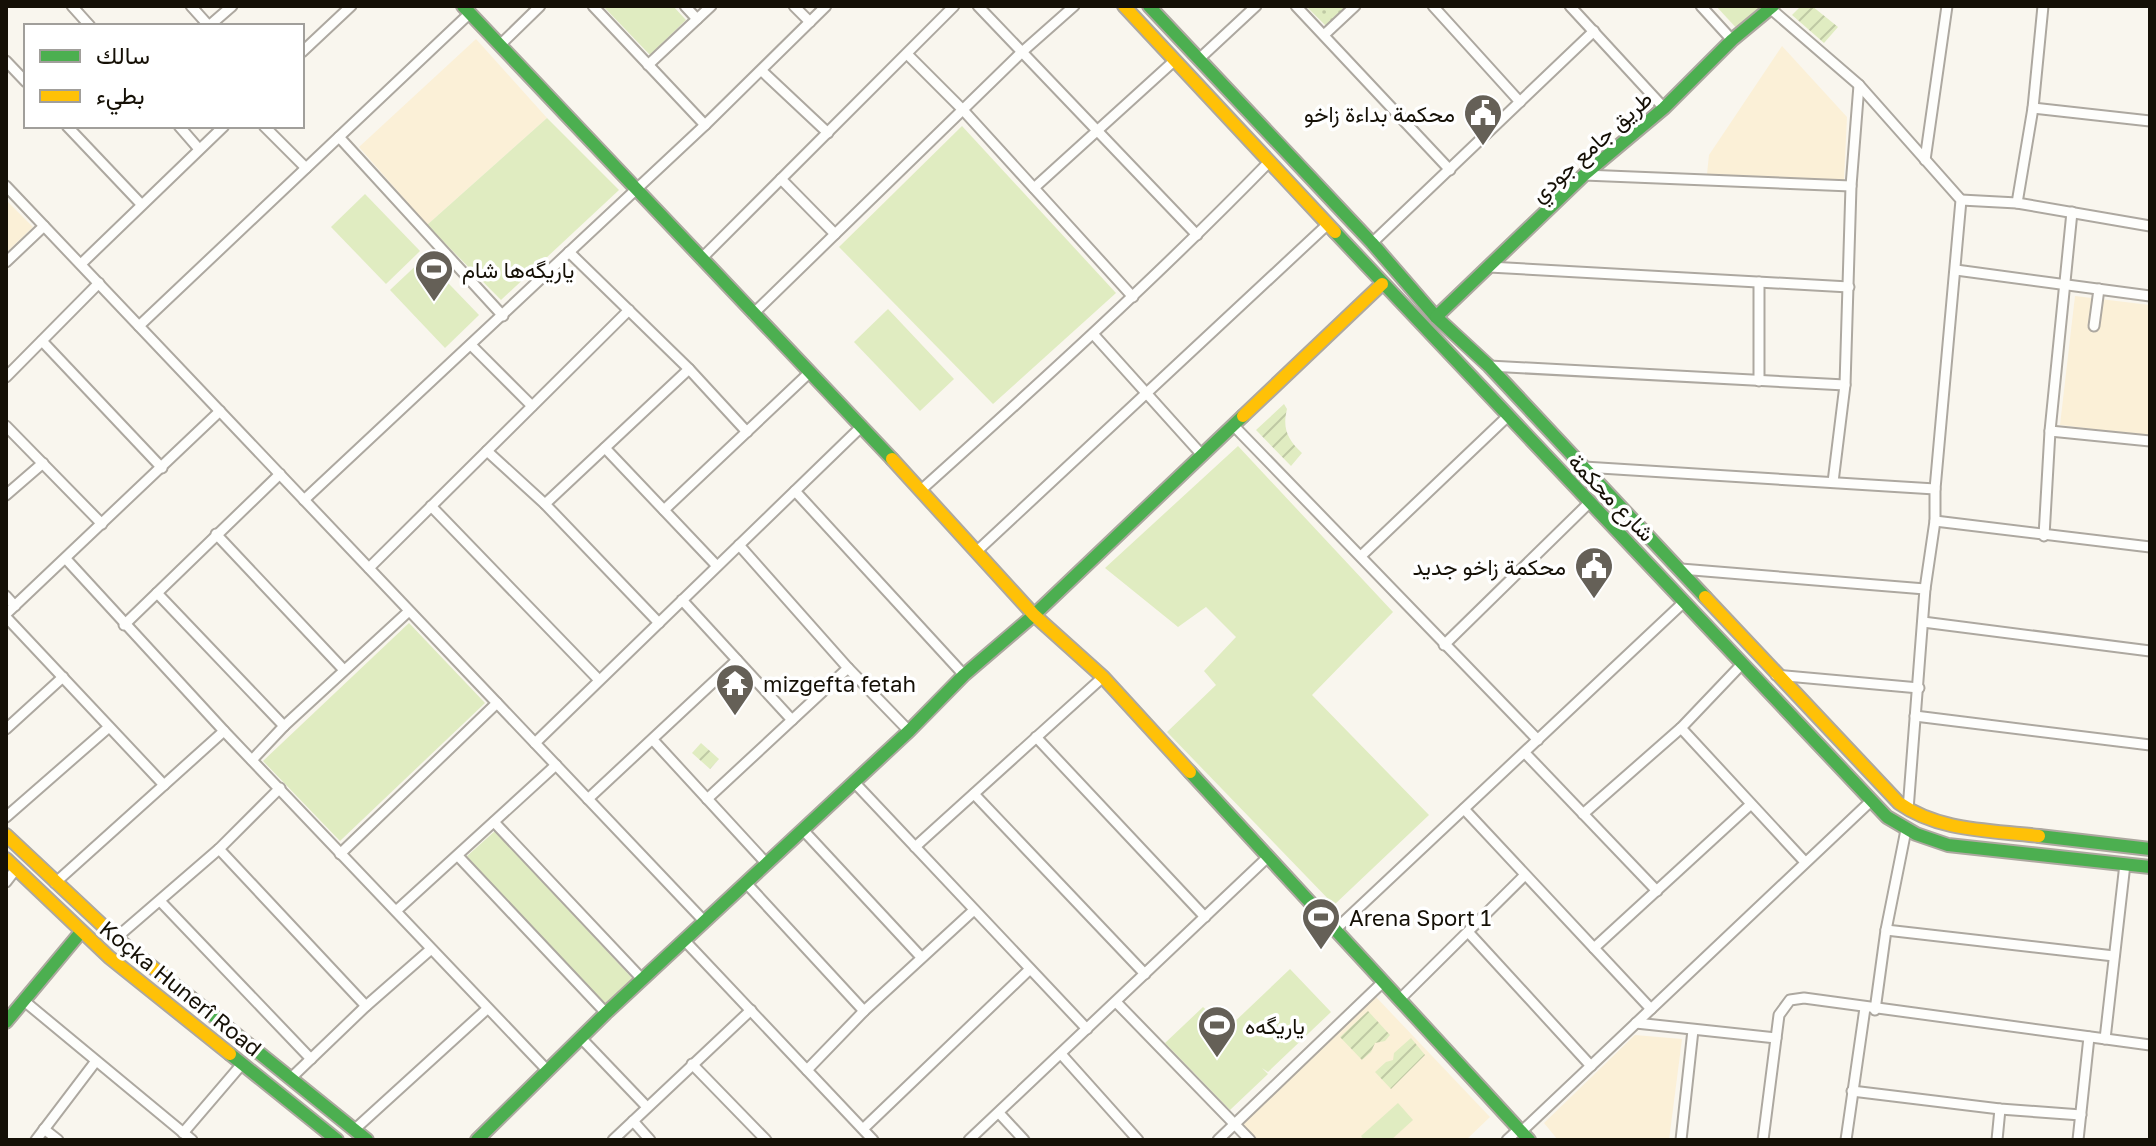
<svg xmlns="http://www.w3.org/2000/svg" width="2156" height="1146" font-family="'Golos Text',Vazirmatn,sans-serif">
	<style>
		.built { fill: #fbf0d7 }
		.grass { fill: #e0ecc1 }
		.park { fill: url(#park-dots) }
		.garden { fill: url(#garden-furrows) }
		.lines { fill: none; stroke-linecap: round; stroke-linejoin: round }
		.street-casing { stroke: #ada8a0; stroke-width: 13 }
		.fast-casing { stroke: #ada8a0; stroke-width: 16 }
		.slow-casing { stroke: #ada8a0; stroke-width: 16 }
		.street { stroke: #fefefc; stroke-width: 9 }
		.fast { stroke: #4caf50; stroke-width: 12 }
		.slow { stroke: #ffc107; stroke-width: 12 }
		.labels { text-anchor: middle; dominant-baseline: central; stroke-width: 7; stroke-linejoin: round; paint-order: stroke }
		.poi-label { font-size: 22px; fill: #151006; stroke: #fff; text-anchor: start }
		.street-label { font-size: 22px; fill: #151006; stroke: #fff }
	</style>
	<defs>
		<pattern id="park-dots" width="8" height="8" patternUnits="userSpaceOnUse" patternTransform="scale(2)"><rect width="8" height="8" fill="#e0ecc1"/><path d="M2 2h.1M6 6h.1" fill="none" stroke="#bfc9a4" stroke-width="1.8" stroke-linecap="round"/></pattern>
		<pattern id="garden-furrows" width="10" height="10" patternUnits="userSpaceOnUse" patternTransform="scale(2)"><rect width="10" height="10" fill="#e0ecc1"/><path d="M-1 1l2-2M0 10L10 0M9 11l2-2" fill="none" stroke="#bfc9a4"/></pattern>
	</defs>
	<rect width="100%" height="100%" fill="#f9f6ee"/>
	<g class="built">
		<polygon points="476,39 547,118 427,225 359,147"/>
		<polygon points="1782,46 1847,117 1844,180 1707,174 1709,155"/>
		<polygon points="6,200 33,227 6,253"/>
		<polygon points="2075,296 2150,305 2150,436 2060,425"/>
		<polygon points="1376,997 1490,1117 1466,1140 1256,1140 1241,1125"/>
		<polygon points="1635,1035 1682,1039 1669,1140 1558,1140 1544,1123"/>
	</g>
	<g class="grass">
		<polygon points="603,6 673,6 686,20 650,55"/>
		<polygon points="1716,6 1770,6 1740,32"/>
		<polygon points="547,118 619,190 501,300 427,225"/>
		<polygon points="962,126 1116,293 993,404 839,247"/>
		<polygon points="365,194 420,251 386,284 331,227"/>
		<polygon points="424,258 479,315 445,348 390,290"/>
		<polygon points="888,309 954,379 920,411 854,342"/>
		<polygon points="1238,446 1393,612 1312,695 1429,815 1334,905 1167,732 1216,685 1204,671 1236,637 1206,607 1178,627 1105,568"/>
		<polygon points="409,623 485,703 340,841 263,761"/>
		<polygon points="495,831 633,979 605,1006 466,857"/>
		<polygon points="1290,969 1331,1012 1268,1072 1262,1068 1268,1074 1230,1110 1165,1043 1203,1007 1227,1029"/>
		<polygon points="1398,1103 1413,1120 1391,1140 1364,1140 1361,1136"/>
	</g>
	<polygon class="park" points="1306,6 1348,6 1327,27"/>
	<g class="garden">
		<polygon points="1801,6 1812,6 1838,27 1824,43 1792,15"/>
		<path d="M1284,404l3,5c-5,20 1,31 15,44l-11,13 -35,-36z"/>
		<polygon points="701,743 719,759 710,769 692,753"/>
		<polygon points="1368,1011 1390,1035 1385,1041 1375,1043 1371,1052 1362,1060 1340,1037"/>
		<polygon points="1411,1038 1425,1055 1391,1089 1375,1072 1386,1062 1393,1060 1394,1053"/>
	</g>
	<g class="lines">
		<g class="street-casing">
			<g id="street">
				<polyline points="72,6 90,26"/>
				<polyline points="191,6 209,26"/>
				<polyline points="593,6 705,125"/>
				<polyline points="685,6 697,19"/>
				<polyline points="794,6 810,22"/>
				<polyline points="978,6 1197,235"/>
				<polyline points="1296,6 1450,170"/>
				<polyline points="1433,6 1520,102"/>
				<polyline points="1570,6 1664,108"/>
				<polyline points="1701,6 1732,40"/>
				<polyline points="1771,9 1859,85 1961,200 1935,489 1935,521 1925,589 1908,810"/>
				<polyline points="209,26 232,6"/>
				<polyline points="1324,35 1355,6"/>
				<polyline points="500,45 540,6"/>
				<polyline points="302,52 351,6"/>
				<polyline points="907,54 963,110 1133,297"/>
				<polyline points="1199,59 1256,6"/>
				<polyline points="6,61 26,82"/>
				<polyline points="648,65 711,6"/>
				<polyline points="762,71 828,133"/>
				<polyline points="2033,108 2150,121"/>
				<polyline points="67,126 141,204"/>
				<polyline points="179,126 199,149"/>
				<polyline points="264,126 306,168"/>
				<polyline points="339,137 503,316"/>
				<polyline points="1925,160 1947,6"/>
				<polyline points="1584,175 1851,186"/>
				<polyline points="781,179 835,234"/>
				<polyline points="6,186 704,921"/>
				<polyline points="1034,188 1174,61"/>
				<polyline points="1961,200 2017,203 2150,226"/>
				<polyline points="2017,203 2033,108 2043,6"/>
				<polyline points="1372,243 1594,31"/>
				<polyline points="569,252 689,369 747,432"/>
				<polyline points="701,259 954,6"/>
				<polyline points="6,262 44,226"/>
				<polyline points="81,264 224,126"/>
				<polyline points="1489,267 1849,287"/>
				<polyline points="1956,270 2150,296"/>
				<polyline points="753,314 1022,52 1074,6"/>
				<polyline points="139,326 470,13"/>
				<polyline points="2094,326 2099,289"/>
				<polyline points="1094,335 1202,455"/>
				<polyline points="42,341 162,468"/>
				<polyline points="471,345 532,406"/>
				<polyline points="1489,366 1845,385"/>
				<polyline points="6,377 99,283"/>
				<polyline points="1759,381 1759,282"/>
				<polyline points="1233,425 1538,740"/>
				<polyline points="6,426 102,524"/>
				<polyline points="2050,431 2150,441"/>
				<polyline points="605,448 717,566"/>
				<polyline points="487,451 545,504 659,623"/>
				<polyline points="1584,467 1935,489"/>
				<polyline points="1833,482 1845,385 1851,186 1859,85"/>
				<path d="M921,490c119,-107 237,-214 349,-329"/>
				<polyline points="795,491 964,675"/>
				<polyline points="6,495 43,463"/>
				<polyline points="304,500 705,125 826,6"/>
				<polyline points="545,504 689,369"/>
				<polyline points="431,506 599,680"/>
				<polyline points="664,510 809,373"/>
				<polyline points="1935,521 2150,547"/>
				<polyline points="216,534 343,669"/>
				<polyline points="2044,536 2050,431 2072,212"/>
				<polyline points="739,545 848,668 909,731"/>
				<polyline points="976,552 1328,224"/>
				<polyline points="1361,556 1508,416"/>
				<polyline points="66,559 224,731 548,1071"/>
				<polyline points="369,568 629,310"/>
				<polyline points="1681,569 1925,589"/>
				<polyline points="157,593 284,726"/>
				<polyline points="6,596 15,606"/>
				<polyline points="682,600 792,720"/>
				<polyline points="6,614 220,411"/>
				<polyline points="6,617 164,785"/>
				<polyline points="1923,622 2150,651"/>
				<polyline points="124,625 280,474"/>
				<polyline points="1444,645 1589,503"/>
				<polyline points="1776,675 1919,688"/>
				<polyline points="1915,716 2150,745"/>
				<polyline points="1681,728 1805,862"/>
				<polyline points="6,729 63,677"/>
				<polyline points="1036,737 1205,917"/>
				<polyline points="653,740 767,864"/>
				<polyline points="535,743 861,427"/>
				<polyline points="1525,753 1657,891"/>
				<polyline points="252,760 284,726 409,611"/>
				<polyline points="854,782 1087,1029"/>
				<polyline points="974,794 1145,974"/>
				<polyline points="588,799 737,660"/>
				<polyline points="707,799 848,668"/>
				<polyline points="1464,809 1651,1009"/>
				<polyline points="1583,814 1681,728 1742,664"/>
				<polyline points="6,817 109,727"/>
				<polyline points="494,822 642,979"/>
				<polyline points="803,830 921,957"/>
				<polyline points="915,847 1103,677"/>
				<polyline points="219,849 366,1006"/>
				<polyline points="340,854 497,703"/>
				<polyline points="458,856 606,1013"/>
				<polyline points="6,882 16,869"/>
				<polyline points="55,883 224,731"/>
				<polyline points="747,884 864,1011"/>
				<polyline points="161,902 311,1059"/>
				<polyline points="396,911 556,765"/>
				<polyline points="1336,929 1684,602"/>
				<polyline points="1886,930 2114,956"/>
				<polyline points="1469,933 1591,1066"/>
				<polyline points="116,938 219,849 280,788"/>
				<polyline points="685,941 873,1140"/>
				<polyline points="1594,948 1750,805"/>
				<polyline points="1400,999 1525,875"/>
				<polyline points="23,1000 192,1140"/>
				<polyline points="1116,1002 1250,1140"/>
				<polyline points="1875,1010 1886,930 1906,830"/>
				<polyline points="1636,1023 1776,1038"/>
				<polyline points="581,1038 647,1107"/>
				<polyline points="2105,1039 2125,864"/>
				<polyline points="1061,1054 1138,1140"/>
				<polyline points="692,1064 766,1140"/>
				<polyline points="807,1070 864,1011 974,910"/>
				<polyline points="291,1078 366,1006 430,950"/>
				<polyline points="1852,1091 2000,1109 2081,1115"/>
				<polyline points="999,1113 1024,1140"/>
				<polyline points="633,1121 650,1140"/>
				<polyline points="44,1129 58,1140"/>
				<polyline points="863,1129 1030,969"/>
				<polyline points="354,1130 487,1009"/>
				<polyline points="1522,1131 1872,800"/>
				<polyline points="183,1133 242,1064"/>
				<polyline points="36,1140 96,1061"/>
				<polyline points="613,1140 751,1010"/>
				<polyline points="969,1140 1269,856"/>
				<polyline points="1218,1140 1384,981"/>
				<polyline points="1507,1140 1520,1128"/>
				<polyline points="1681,1140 1693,1030"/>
				<polyline points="1763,1140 1779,1015 1790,1000 1804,998 2150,1045"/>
				<polyline points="1846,1140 1865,1008"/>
				<polyline points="1997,1140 2000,1109"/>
				<polyline points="2078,1140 2089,1037"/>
			</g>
		</g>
		<g class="fast-casing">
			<g id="fast">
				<polyline points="463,6 892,459"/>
				<polyline points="1149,6 1372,243 1436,317 1489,366 1705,597"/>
				<polyline points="1335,232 1887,817 1916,834 1948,845 2150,867"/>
				<polyline points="1436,317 1584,175 1664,108 1732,40 1773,6"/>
				<polyline points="1190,772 1529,1140"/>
				<polyline points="2039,836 2150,849"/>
				<polyline points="191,998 367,1140"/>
				<polyline points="6,1022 81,932"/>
				<polyline points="230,1054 337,1140"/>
				<polyline points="477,1140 606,1013 909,731 964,675 1034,615 1243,416"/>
			</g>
		</g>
		<g class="slow-casing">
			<g id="slow">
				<polyline points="1124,6 1335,232"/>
				<polyline points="1243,416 1382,284"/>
				<polyline points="892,459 1034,615 1103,677 1190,772"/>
				<path d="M1705,597l194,206c41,29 93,27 140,33"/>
				<polyline points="6,835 116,938 191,998"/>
				<polyline points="6,859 109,957 230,1054"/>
			</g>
		</g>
		<use href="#street" class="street"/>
		<use href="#fast" class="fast"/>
		<use href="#slow" class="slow"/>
	</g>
	<defs>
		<g id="civic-pin" transform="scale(2)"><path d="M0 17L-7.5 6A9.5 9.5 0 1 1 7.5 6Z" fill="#656057" stroke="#fff"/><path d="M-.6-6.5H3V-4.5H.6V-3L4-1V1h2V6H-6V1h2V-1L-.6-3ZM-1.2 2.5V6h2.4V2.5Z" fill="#fff"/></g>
		<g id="stadium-pin" transform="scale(2)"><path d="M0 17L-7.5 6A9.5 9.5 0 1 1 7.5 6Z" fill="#656057" stroke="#fff"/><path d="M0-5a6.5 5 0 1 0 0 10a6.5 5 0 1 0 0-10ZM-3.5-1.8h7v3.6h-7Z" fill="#fff"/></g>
		<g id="temple-pin" transform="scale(2)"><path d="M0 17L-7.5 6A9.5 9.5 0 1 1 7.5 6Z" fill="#656057" stroke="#fff"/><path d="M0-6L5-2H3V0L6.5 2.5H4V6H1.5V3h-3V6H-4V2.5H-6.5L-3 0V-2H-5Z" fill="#fff"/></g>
	</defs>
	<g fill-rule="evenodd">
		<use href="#civic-pin" x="1483" y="113"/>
		<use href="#stadium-pin" x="434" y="269"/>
		<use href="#civic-pin" x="1594" y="566"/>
		<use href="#temple-pin" x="735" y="683"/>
		<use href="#stadium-pin" x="1321" y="917"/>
		<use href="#stadium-pin" x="1217" y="1025"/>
	</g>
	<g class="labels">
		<g class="poi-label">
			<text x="1455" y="113" text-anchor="end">محكمة بداءة زاخو</text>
			<text x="462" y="269">ياريگه‌ها شام</text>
			<text x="1566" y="566" text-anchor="end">محكمة زاخو جديد</text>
			<text x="763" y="683">mizgefta fetah</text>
			<text x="1349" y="917">Arena Sport 1</text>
			<text x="1245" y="1025">یاریگه‌ه</text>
		</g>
		<g class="street-label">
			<text transform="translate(1591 146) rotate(-42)">طريق جامع جودي</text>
			<text transform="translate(1612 497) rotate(46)">شارع محكمة</text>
			<text transform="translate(181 988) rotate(39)">Koçka Hunerî Road</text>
		</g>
	</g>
	<rect width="2156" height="1146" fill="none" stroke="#151006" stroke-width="16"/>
	<rect x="24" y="24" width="280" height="104" fill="#ffffff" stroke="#a19f9b" stroke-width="2"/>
	<rect x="40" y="50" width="40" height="12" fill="#4caf50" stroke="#a19f9b" stroke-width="2"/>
	<text x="96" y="64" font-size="24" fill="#151006">سالك</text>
	<rect x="40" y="90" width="40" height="12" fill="#ffc107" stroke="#a19f9b" stroke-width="2"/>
	<text x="96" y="104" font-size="24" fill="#151006">بطيء</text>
</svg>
